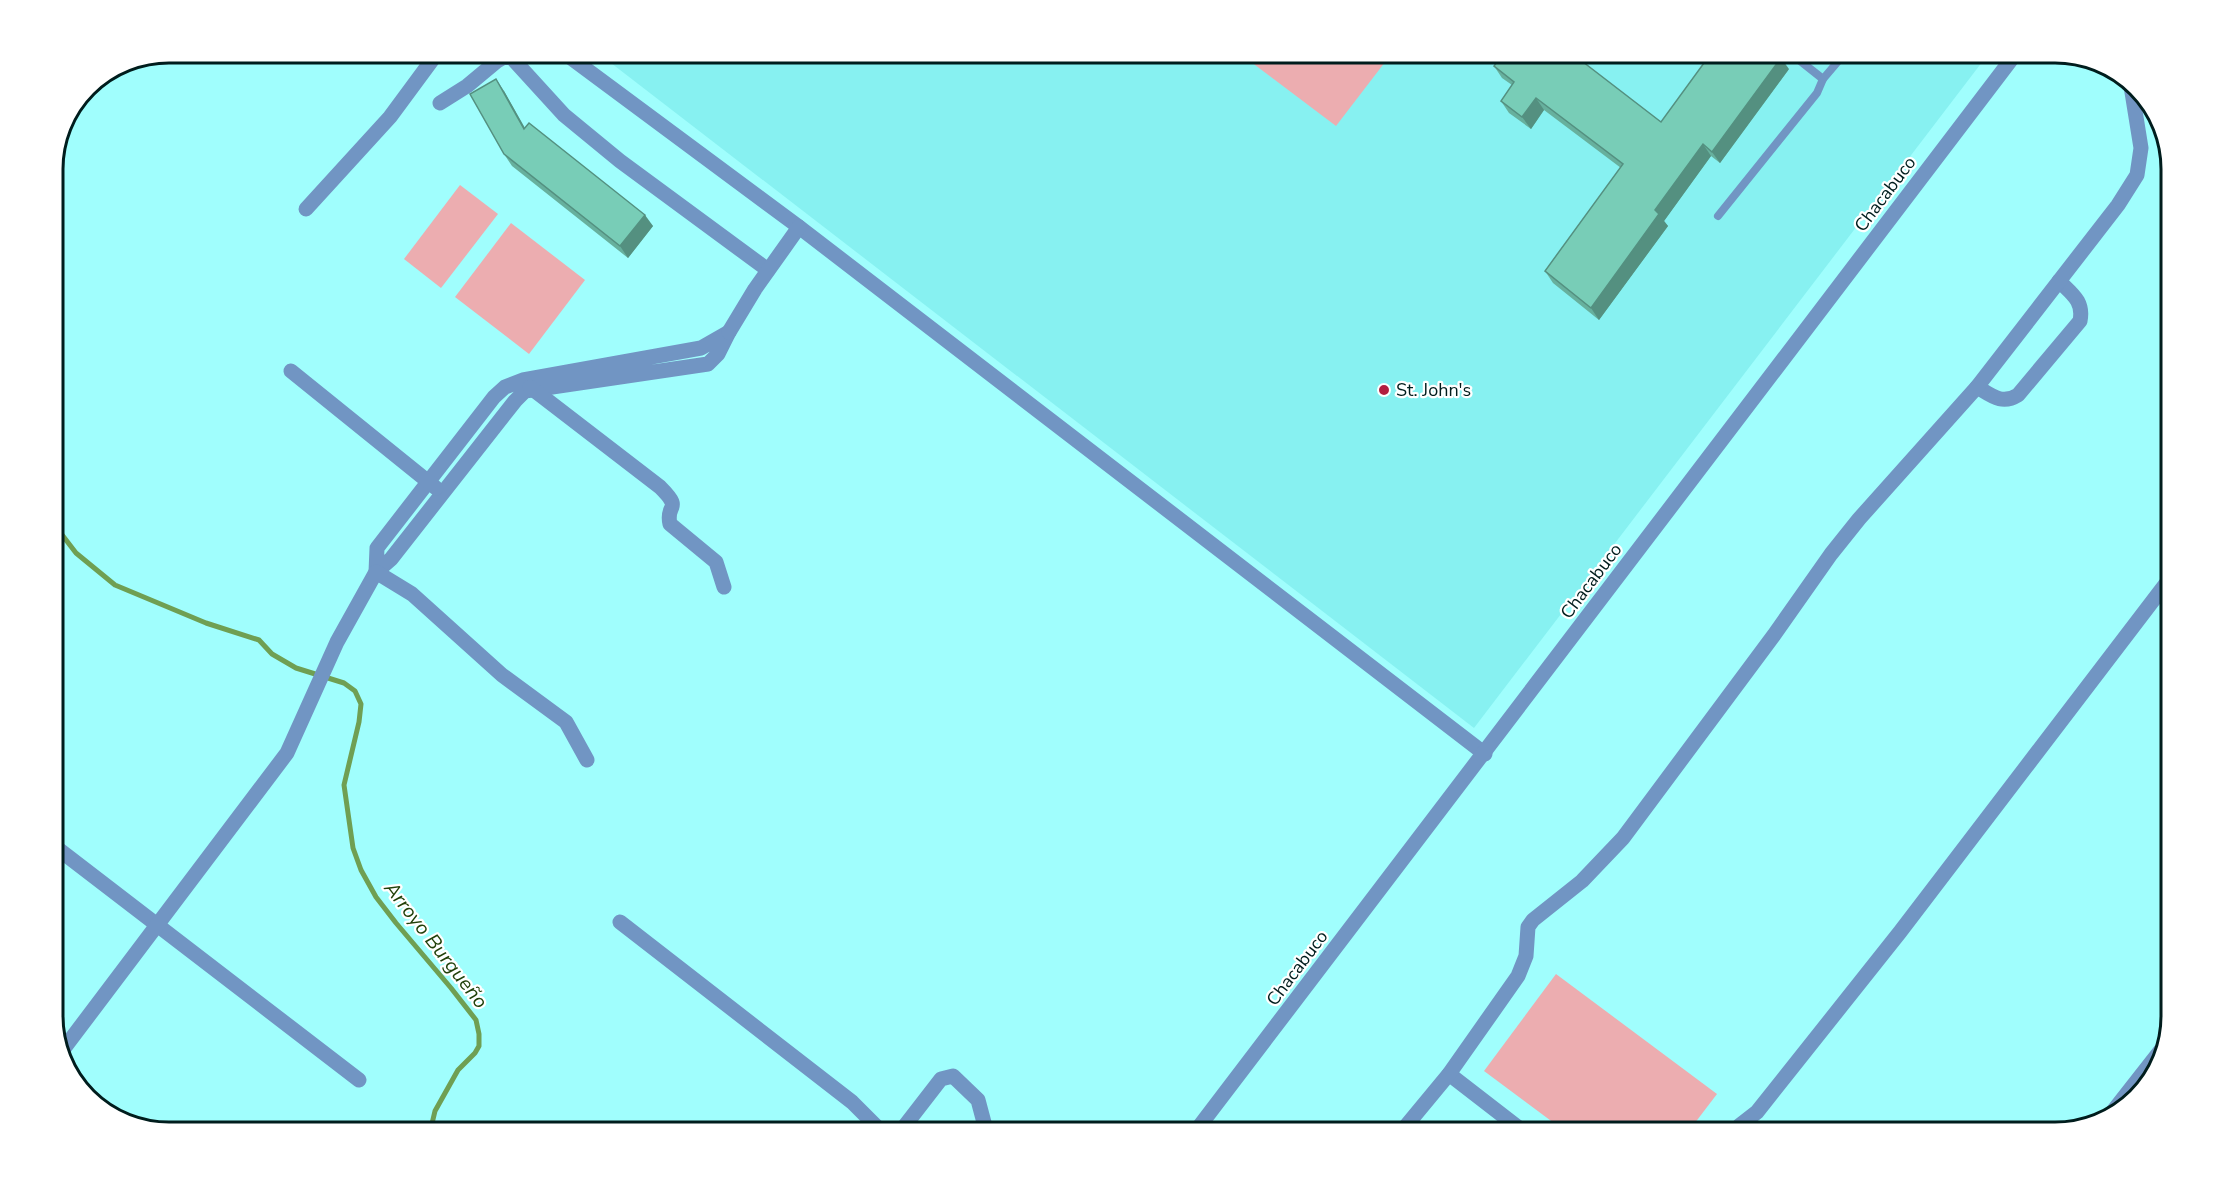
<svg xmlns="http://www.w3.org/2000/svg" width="2224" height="1185" font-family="'Nunito Sans',sans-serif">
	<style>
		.built { fill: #87f1f1 }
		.green { fill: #ecadb0 }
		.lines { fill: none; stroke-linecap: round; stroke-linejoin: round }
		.stream { stroke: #6f9f53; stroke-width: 5 }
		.service { stroke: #7195c3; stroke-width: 8 }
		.minor { stroke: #7195c3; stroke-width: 15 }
		.tertiary { stroke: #7195c3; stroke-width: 15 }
		.wall { fill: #67b09d }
		.shaded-wall { fill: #549080 }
		.building { fill: #78cdb7; stroke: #549080; stroke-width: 1.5 }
		.poi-dot { fill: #b21f40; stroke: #fff; stroke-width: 2 }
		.labels { text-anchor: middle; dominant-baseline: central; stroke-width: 4.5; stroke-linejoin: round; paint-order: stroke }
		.street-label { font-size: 18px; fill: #001d1d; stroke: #fff }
		.poi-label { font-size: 18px; fill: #001d1d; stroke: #fff; text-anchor: start }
		.water-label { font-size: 20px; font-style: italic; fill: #21410a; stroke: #fff }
		.rim { fill: none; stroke: #001d1d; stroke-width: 3 }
	</style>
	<rect width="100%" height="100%" fill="#a0fefd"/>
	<polygon class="built" points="598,53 1989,53 1474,728"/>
	<g class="green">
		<polygon points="1239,53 1392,53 1336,126"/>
		<polygon points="460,185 498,214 441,288 404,259"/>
		<polygon points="511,223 585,280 529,354 455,297"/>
		<polygon points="1556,974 1717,1094 1688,1132 1566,1132 1484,1071"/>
	</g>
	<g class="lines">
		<polyline class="stream" points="53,523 76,553 115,585 206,623 259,640 272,654 296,668 344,683 355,691 361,704 359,722 344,785 353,848 361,870 376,897 396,923 451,988 476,1020 479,1034 479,1046 475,1053 458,1070 435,1111 430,1132"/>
		<g class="service">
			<polyline points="1789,52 1823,79"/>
			<polyline points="1718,216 1817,93 1823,79 1846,52"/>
		</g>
		<g class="minor">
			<polyline points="563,52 799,227 1485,754"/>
			<polyline points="440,103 467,86 497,61 504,57 512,58 564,115 620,161 768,270"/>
			<polyline points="306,209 390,117 438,52"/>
			<polygon points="729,332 718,354 708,364 525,391 515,401 391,559 376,572 377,548 494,397 505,387 523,380 701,348"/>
			<polyline points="729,332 755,289 799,227"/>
			<polyline points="291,371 436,488"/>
			<path d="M530,387l130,100c24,24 5,16 10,37l46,38 8,25"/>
			<path d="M1977,387c15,9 25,18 41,8l62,-74c4,-20 -8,-27 -21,-40"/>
			<polyline points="53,845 359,1080"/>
			<polyline points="620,922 852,1102 882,1132"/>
			<polyline points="62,1051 287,753 337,642 376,572 412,594 502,675 566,722 587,760"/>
			<polyline points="1449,1074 1524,1132"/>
			<polyline points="2107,1119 2165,1045"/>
			<polyline points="1739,1126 1757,1112 1900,932 2171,577"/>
			<polyline points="900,1132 941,1079 953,1076 978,1100 986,1130"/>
			<polyline points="1401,1132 1449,1074 1518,976 1526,956 1528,927 1533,920 1582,881 1623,838 1774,635 1831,554 1859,519 1977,387 2118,205 2137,175 2141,148 2131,86"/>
		</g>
		<polyline class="tertiary" points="1195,1132 2017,52"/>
	</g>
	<g class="wall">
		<polygon points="1584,57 1581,61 1661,122 1789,69 1720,163 1711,156 1664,221 1668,226 1599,320 1553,283 1545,271 1621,168 1544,110 1531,129 1509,113 1501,101 1512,85 1502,78 1494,66"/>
		<polygon points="504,91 525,128 653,226 628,258 512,166 504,154"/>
	</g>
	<g class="shaded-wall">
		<polygon points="1581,52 1584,57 1578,65 1570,53"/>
		<polygon points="1781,58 1789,69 1720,163 1712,152"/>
		<polygon points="496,79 504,91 532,141 524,129"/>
		<polygon points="1536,98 1544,110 1531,129 1522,117"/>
		<polygon points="1703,144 1711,156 1664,221 1668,226 1599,320 1591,308 1655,210"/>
		<polygon points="645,215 653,226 628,258 620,246"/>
	</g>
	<g class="building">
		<polygon points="1504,52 1570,52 1661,122 1712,52 1774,52 1781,58 1712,152 1703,144 1655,210 1659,214 1591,308 1545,271 1623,164 1536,98 1522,117 1501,101 1514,82 1494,66"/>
		<polygon points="496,79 524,129 529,123 645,215 620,246 504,154 470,94"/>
	</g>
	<circle class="poi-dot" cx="1384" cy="390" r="6"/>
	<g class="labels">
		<g class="street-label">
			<text transform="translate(1885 194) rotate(-53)">Chacabuco</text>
			<text transform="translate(1591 581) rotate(-53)">Chacabuco</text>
			<text transform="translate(1297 968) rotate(-53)">Chacabuco</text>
		</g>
		<g class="poi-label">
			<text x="1396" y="390">St. John's</text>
		</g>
		<g class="water-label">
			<text transform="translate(436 945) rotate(52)">Arroyo Burgueño</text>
		</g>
	</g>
	<path d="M0 0H2224V1185H0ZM169 63H2055A106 106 0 0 1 2161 169V1016A106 106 0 0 1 2055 1122H169A106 106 0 0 1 63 1016V169A106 106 0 0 1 169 63Z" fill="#fff" fill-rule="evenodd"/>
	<path class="rim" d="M169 63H2055A106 106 0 0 1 2161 169V1016A106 106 0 0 1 2055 1122H169A106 106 0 0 1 63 1016V169A106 106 0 0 1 169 63Z"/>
</svg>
